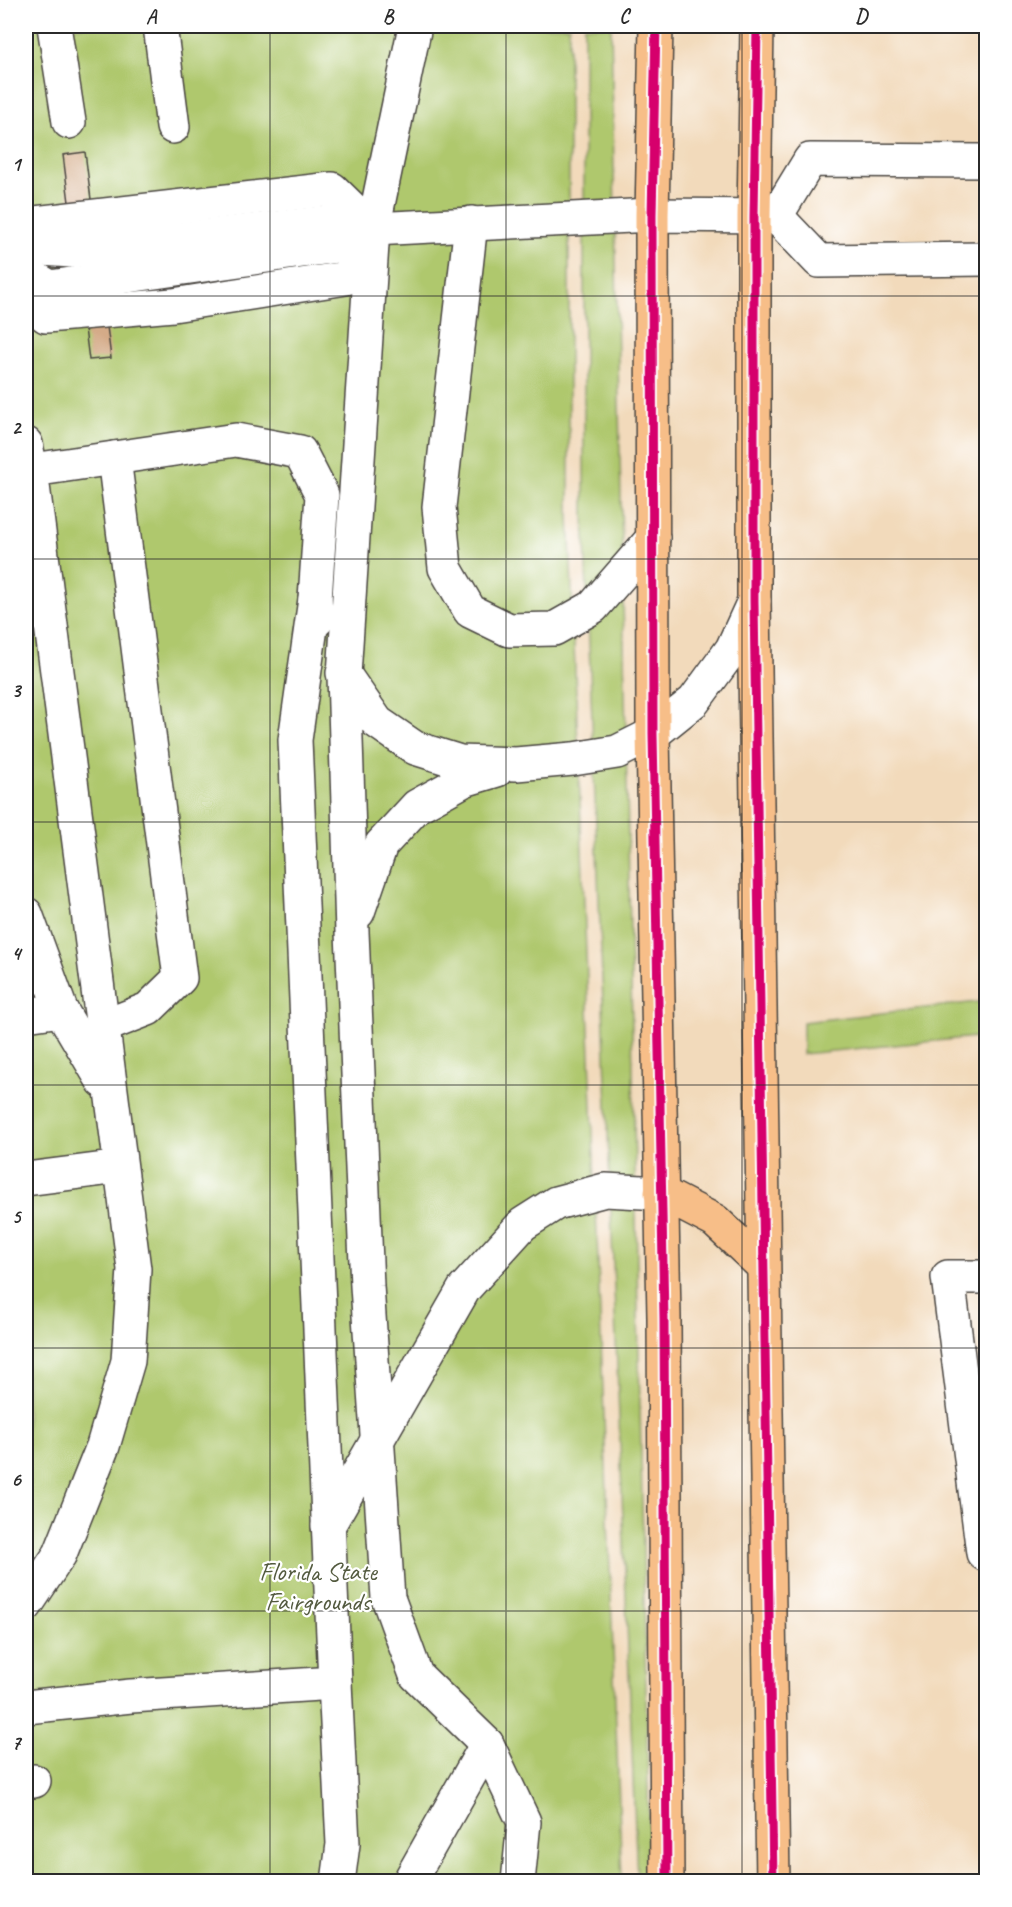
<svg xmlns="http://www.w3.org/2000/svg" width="1012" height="1907" font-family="Caveat,sans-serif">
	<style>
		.green { fill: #afc86d; stroke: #6d7a4c; stroke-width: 1.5 }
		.building { fill: #d4ab88 }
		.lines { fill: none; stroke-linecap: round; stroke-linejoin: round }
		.minor-casing { stroke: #494541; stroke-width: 36 }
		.major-casing { stroke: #494541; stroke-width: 36 }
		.minor { stroke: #fff; stroke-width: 33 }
		.major { stroke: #f7be88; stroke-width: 33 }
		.cycleway-casing { stroke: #fff; stroke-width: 13 }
		.cycleway { stroke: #d6006c; stroke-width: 9 }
		.grid { fill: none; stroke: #2b2b2b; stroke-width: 1.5; stroke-opacity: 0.55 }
		.labels { text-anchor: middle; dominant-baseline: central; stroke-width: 4.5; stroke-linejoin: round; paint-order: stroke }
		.park-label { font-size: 26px; fill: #535a3f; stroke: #fff }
		.neatline { fill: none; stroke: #2b2b2b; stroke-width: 2 }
		.grid-label { font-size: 20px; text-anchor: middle; font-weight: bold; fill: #2b2b2b }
	</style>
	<rect width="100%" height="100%" fill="#fff"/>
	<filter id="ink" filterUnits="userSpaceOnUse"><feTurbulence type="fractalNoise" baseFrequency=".0167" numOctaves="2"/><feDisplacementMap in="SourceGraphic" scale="12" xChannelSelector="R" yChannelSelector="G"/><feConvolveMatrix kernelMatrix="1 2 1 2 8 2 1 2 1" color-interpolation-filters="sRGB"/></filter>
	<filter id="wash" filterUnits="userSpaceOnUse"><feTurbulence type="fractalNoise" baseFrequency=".008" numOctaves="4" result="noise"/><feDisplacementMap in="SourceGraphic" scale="24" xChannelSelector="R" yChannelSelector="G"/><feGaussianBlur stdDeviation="1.35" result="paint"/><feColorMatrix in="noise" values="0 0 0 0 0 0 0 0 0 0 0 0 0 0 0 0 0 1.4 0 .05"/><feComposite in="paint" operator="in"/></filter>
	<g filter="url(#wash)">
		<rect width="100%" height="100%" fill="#f2dabb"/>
		<g class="green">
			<polygon points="26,26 569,26 569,515 622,1881 26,1882"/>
			<polygon points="584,26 611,26 650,1882 637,1881 584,515"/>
			<polygon points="986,1001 986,1036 803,1054 803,1022"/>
		</g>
		<g id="blocks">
			<polygon class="building" points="85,152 111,358 89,360 63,155"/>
		</g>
	</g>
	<g filter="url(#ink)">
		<use href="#blocks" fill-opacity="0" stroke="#494541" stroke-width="1.5"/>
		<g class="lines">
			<g class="minor-casing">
				<g id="minor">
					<polyline points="54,26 69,122"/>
					<polyline points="160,26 173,127"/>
					<polyline points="415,26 373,229 344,675 352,932 367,1286 388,1598 416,1675 487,1744 524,1822 518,1882"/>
					<polyline points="776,216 810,160 986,161"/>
					<polyline points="471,223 439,507 445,568 470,611 509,630 554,629 593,607 653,538"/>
					<polyline points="26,224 332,189 373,229"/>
					<polyline points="26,248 72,251 339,221 373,229"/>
					<polyline points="26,273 50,287 344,245 373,229"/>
					<polyline points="26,301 46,316 173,305 346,278 373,229 652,215 776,216 819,261 986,259"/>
					<polyline points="26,444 31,470 134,1269 128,1361 103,1446 60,1554 26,1605"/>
					<polyline points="26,471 236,440 300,452 322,495 315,599 317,620"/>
					<polyline points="315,599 295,740 335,1683 343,1844 338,1882"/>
					<polyline points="343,673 377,722 415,748 460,762 516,764 573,759 617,752 653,734 694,701 732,649 754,601"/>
					<polyline points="358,912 381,845 417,806 464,780 497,770"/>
					<polyline points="26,914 61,1010 103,1081"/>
					<polyline points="26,1015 61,1010"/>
					<polyline points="102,1027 148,1009 180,978 114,458"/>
					<polyline points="26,1179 120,1167"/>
					<polyline points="986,1277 948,1277 983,1553 986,1555"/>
					<polyline points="328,1526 464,1289 523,1224 556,1203 605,1190 661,1193"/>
					<polyline points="26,1707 131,1696 335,1683"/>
					<polyline points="26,1782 34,1781"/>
					<polyline points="409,1882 487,1744"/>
				</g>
			</g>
			<g class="major-casing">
				<g id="major">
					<polyline points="656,26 652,215 653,734 664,1318 667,1882"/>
					<polyline points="757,26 754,216 754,601 773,1882"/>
					<polyline points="661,1193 715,1221 763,1266"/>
				</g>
			</g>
			<use href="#minor" class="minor"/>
			<use href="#major" class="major"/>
			<g class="cycleway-casing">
				<g id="cycleway">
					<polyline points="656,26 652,215 653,734 664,1318 667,1882"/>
					<polyline points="757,26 754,216 754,601 773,1882"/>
				</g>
			</g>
			<use href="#cycleway" class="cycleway"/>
		</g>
	</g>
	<path class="grid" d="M270,26v1856M506,26v1856M742,26v1856M26,296h960M26,559h960M26,822h960M26,1085h960M26,1348h960M26,1611h960"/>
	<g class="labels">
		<g class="park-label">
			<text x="318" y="1571">Florida State<tspan x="318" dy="30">Fairgrounds</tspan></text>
		</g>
	</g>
	<rect width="1012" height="1907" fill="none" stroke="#fff" stroke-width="66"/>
	<rect x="33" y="33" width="946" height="1841" class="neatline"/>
	<g class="grid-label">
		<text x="151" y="23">A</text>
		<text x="388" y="23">B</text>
		<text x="624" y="23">C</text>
		<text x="861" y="23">D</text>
		<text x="16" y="171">1</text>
		<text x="16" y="434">2</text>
		<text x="16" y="697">3</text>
		<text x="16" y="960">4</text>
		<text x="16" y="1223">5</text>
		<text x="16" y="1486">6</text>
		<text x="16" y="1749">7</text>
	</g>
</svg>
